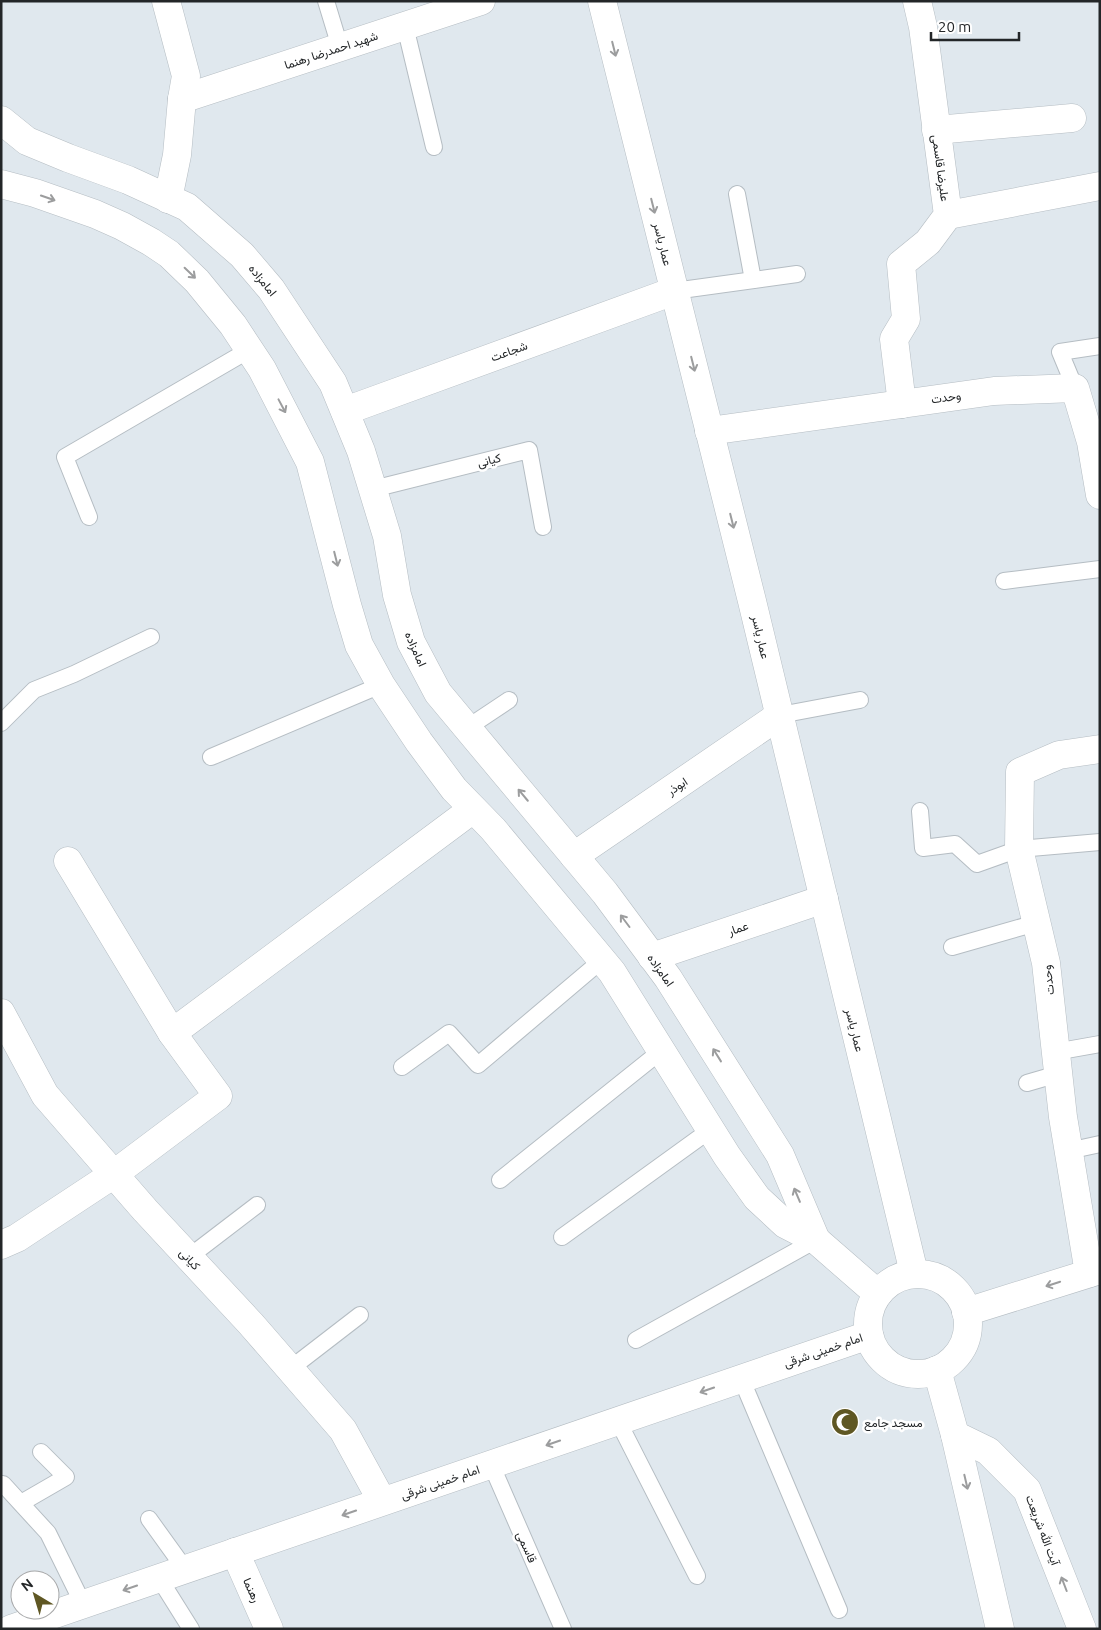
<svg xmlns="http://www.w3.org/2000/svg" width="1101" height="1630" font-family="Ubuntu,Vazirmatn,sans-serif">
	<style>
		.lines { fill: none; stroke-linecap: round; stroke-linejoin: round }
		.lane-casing { stroke: #b5bdc3; stroke-width: 18 }
		.street-casing { stroke: #b5bdc3; stroke-width: 29 }
		.secondary-casing { stroke: #b5bdc3; stroke-width: 29 }
		.lane { stroke: #fff; stroke-width: 16 }
		.street { stroke: #fff; stroke-width: 28 }
		.secondary { stroke: #fff; stroke-width: 28 }
		.oneway { stroke: #9c9d9e }
		.labels { text-anchor: middle; dominant-baseline: central; stroke-width: 5; stroke-linejoin: round; paint-order: stroke }
		.street-label { font-size: 12px; fill: #232628; stroke: #fff }
		.poi-label { font-size: 12px; fill: #232628; stroke: #fff; text-anchor: start }
	</style>
	<rect width="100%" height="100%" fill="#e0e8ee"/>
	<g class="lines">
		<g class="lane-casing">
			<g id="lane">
				<polyline points="326,1 340,47"/>
				<polyline points="405,26 434,147"/>
				<polyline points="737,194 753,280"/>
				<polyline points="674,291 797,274"/>
				<polyline points="1075,388 1060,352 1100,346"/>
				<polyline points="373,489 529,450 543,527"/>
				<polyline points="89,517 65,457 249,350"/>
				<polyline points="1004,581 1100,569"/>
				<polyline points="780,715 860,700"/>
				<polyline points="1,723 34,690 74,674 151,637"/>
				<polyline points="467,728 509,700"/>
				<polyline points="211,757 381,685"/>
				<polyline points="920,811 923,848 955,844 977,864 1019,849 1100,842"/>
				<polyline points="952,947 1036,923"/>
				<polyline points="1055,1052 1100,1044"/>
				<polyline points="402,1067 449,1033 478,1065 602,960"/>
				<polyline points="1027,1083 1058,1074"/>
				<polyline points="1068,1151 1100,1144"/>
				<polyline points="500,1180 661,1051"/>
				<polyline points="562,1237 710,1130"/>
				<polyline points="189,1257 257,1205"/>
				<polyline points="636,1340 816,1240"/>
				<polyline points="290,1369 360,1315"/>
				<polyline points="741,1378 839,1610"/>
				<polyline points="618,1421 697,1576"/>
				<polyline points="491,1464 563,1629"/>
				<polyline points="1,1484 3,1484 48,1533 83,1604"/>
				<polyline points="21,1503 66,1477 41,1452"/>
				<polyline points="149,1519 185,1569"/>
				<polyline points="159,1578 191,1629"/>
			</g>
		</g>
		<g class="street-casing">
			<g id="street">
				<polyline points="166,1 186,76 182,99 177,155 168,199"/>
				<polyline points="182,99 481,1"/>
				<polyline points="936,130 1072,118"/>
				<polyline points="948,215 1100,186"/>
				<polyline points="902,404 894,339 906,319 901,264 928,242 948,215 923,27 917,1"/>
				<polyline points="345,411 674,291"/>
				<polyline points="709,431 994,391 1075,388 1091,442 1100,495"/>
				<polyline points="574,856 780,715"/>
				<polyline points="652,957 824,899"/>
				<polyline points="1,1013 45,1095 145,1210 251,1324 343,1430 382,1501"/>
				<polyline points="172,1033 473,809"/>
				<polyline points="1,1245 17,1238 114,1174 218,1096 172,1033 68,861"/>
				<polyline points="1089,1273 1063,1117 1046,963 1019,849 1020,772 1059,755 1100,749"/>
				<polyline points="235,1552 269,1629"/>
			</g>
		</g>
		<g class="secondary-casing">
			<g id="secondary">
				<polyline points="602,1 752,601 914,1273"/>
				<polyline points="1,120 27,141 68,158 128,180 187,207 242,255 271,289 333,383 361,451 387,536 397,595 411,642 438,693 605,893 668,978 780,1155 816,1240"/>
				<polyline points="1,184 35,193 95,214 122,226 151,242 169,254 197,281 233,325 262,369 310,462 347,605 359,645 381,685 419,742 454,789 493,829 612,972 727,1156 757,1198 785,1224 816,1240 878,1294"/>
				<circle cx="918" cy="1324" r="50"/>
				<polyline points="966,1312 1100,1270"/>
				<polyline points="937,1370 955,1435 1000,1629"/>
				<polyline points="955,1435 988,1451 1027,1490 1082,1629"/>
				<polyline points="11,1629 869,1335"/>
			</g>
		</g>
		<use href="#lane" class="lane"/>
		<use href="#street" class="street"/>
		<use href="#secondary" class="secondary"/>
	</g>
	<defs><path id="oneway-shaft" d="M-6 0H5M1.5-3L5.5 0L1.5 3" fill="none" stroke-width="1.6" stroke-linecap="round" stroke-linejoin="round" transform="scale(1.25)"/></defs>
	<g class="oneway">
		<use href="#oneway-shaft" transform="translate(614 49) rotate(76)"/>
		<use href="#oneway-shaft" transform="translate(48 198) rotate(19)"/>
		<use href="#oneway-shaft" transform="translate(653 206) rotate(76)"/>
		<use href="#oneway-shaft" transform="translate(190 273) rotate(44)"/>
		<use href="#oneway-shaft" transform="translate(693 364) rotate(76)"/>
		<use href="#oneway-shaft" transform="translate(282 406) rotate(62)"/>
		<use href="#oneway-shaft" transform="translate(732 521) rotate(76)"/>
		<use href="#oneway-shaft" transform="translate(336 559) rotate(76)"/>
		<use href="#oneway-shaft" transform="translate(523 795) rotate(-130)"/>
		<use href="#oneway-shaft" transform="translate(625 921) rotate(-127)"/>
		<use href="#oneway-shaft" transform="translate(717 1055) rotate(-122)"/>
		<use href="#oneway-shaft" transform="translate(797 1195) rotate(-113)"/>
		<use href="#oneway-shaft" transform="translate(1053 1284) rotate(162)"/>
		<use href="#oneway-shaft" transform="translate(707 1390) rotate(161)"/>
		<use href="#oneway-shaft" transform="translate(553 1443) rotate(161)"/>
		<use href="#oneway-shaft" transform="translate(966 1482) rotate(77)"/>
		<use href="#oneway-shaft" transform="translate(349 1513) rotate(161)"/>
		<use href="#oneway-shaft" transform="translate(1064 1584) rotate(-111)"/>
		<use href="#oneway-shaft" transform="translate(130 1588) rotate(161)"/>
	</g>
	<defs>
		<g id="mosque-disc" transform="scale(1.4375)"><circle r="9.5" fill="#5f5723" stroke="#fff"/><path d="M3.5-4.9A6 6 0 1 0 3.5 4.9A5 5 0 1 1 3.5-4.9Z" fill="#fff"/></g>
	</defs>
	<g fill-rule="evenodd">
		<use href="#mosque-disc" x="845" y="1422"/>
	</g>
	<g class="labels">
		<g class="street-label">
			<text transform="translate(331 50) rotate(-18)">شهید احمدرضا رهنما</text>
			<text transform="translate(941 168) rotate(82)">علیرضا قاسمی</text>
			<text transform="translate(663 244) rotate(76)">عمار یاسر</text>
			<text transform="translate(263 280) rotate(51)">امامزاده</text>
			<text transform="translate(509 351) rotate(-20)">شجاعت</text>
			<text transform="translate(946 397) rotate(-8)">وحدت</text>
			<text transform="translate(489 460) rotate(-14)">کیانی</text>
			<text transform="translate(761 637) rotate(77)">عمار یاسر</text>
			<text transform="translate(416 649) rotate(66)">امامزاده</text>
			<text transform="translate(677 786) rotate(-34)">ابوذر</text>
			<text transform="translate(738 928) rotate(-19)">عمار</text>
			<text transform="translate(661 970) rotate(55)">امامزاده</text>
			<text transform="translate(1048 980) rotate(-97)">وحدت</text>
			<text transform="translate(855 1030) rotate(76)">عمار یاسر</text>
			<text transform="translate(190 1259) rotate(47)">کیانی</text>
			<text transform="translate(823 1350) rotate(-19)">امام خمینی شرقی</text>
			<text transform="translate(440 1482) rotate(-19)">امام خمینی شرقی</text>
			<text transform="translate(1043 1530) rotate(69)">آیت الله شریعت</text>
			<text transform="translate(527 1547) rotate(66)">قاسمی</text>
			<text transform="translate(252 1590) rotate(66)">رهنما</text>
		</g>
		<g class="poi-label">
			<text x="864" y="1422">مسجد جامع</text>
		</g>
	</g>
	<rect width="1101" height="1630" fill="none" stroke="#232628" stroke-width="5"/>
	<g transform="translate(35 1595) rotate(322)"><circle r="24" fill="#ffffff" stroke="#a7a8a9"/>
	<path d="M0-4L9 19L0 12L-9 19Z" fill="#5f5723"/>
	<text y="-8" font-size="14" font-weight="bold" text-anchor="middle" fill="#232628">N</text>
	</g>
	<path d="M931 32v8h88v-8" fill="none" stroke="#232628" stroke-width="2.5"/>
	<text x="938" y="32" font-size="15" fill="#232628" stroke="#ffffff" stroke-width="4" paint-order="stroke">20 m</text>
</svg>
